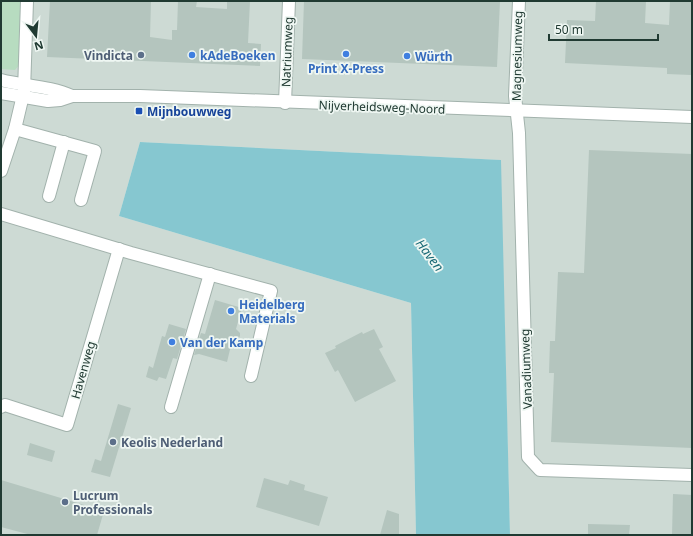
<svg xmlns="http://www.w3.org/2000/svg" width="693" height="536" font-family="'Noto Sans',sans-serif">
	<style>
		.built { fill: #cddad4 }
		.green { fill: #b7dcc0 }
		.water { fill: #86c7d0 }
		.building { fill: #b4c5be }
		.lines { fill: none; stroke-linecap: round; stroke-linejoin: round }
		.minor-casing { stroke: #a2b2ac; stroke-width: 14 }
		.minor { stroke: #fff; stroke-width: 12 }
		.shop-dot { fill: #3f7fe0; stroke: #eff7f3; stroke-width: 1.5 }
		.service-dot { fill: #5c6f8a; stroke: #eff7f3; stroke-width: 1.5 }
		.transit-dot { fill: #1a4fb4; stroke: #eff7f3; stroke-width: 1.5 }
		.labels { text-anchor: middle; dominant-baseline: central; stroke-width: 3.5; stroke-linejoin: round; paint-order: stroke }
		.street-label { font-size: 12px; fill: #203a32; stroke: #eff7f3 }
		.service-label { font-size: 12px; font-weight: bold; fill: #4e5e75; stroke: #eff7f3; text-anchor: start }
		.shop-label { font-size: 12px; font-weight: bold; fill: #366cbe; stroke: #eff7f3; text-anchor: start }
		.transit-label { font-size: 12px; font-weight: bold; fill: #164399; stroke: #eff7f3; text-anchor: start }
		.water-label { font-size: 13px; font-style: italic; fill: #1a6a76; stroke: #eff7f3 }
	</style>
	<rect width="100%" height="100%" fill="#dfeae5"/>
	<polygon class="built" points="1,1 692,1 692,535 510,535 500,160 140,142 119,216 411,303 416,535 1,535"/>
	<polygon class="green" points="1,1 23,1 21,63 15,70 1,69"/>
	<polygon class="water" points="140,142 501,160 510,535 416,535 411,303 119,216"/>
	<g class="building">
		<polygon points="50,1 151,1 150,37 172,40 172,30 177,30 178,1 197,1 196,7 227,9 227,1 250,1 248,43 261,44 260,66 47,57"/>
		<polygon points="304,1 500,1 497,67 302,59"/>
		<polygon points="596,1 646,1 645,23 669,25 670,1 692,1 691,75 667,74 667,68 565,63 567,20 595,21"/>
		<polygon points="589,150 692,154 692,448 551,442 554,373 549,373 550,341 555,341 558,272 584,273"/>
		<polygon points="215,300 242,308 236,329 240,333 240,336 238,340 232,341 227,362 199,354 194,355 201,333 205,334"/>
		<polygon points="169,324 186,329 177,359 173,358 166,379 159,377 157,381 146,377 149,366 153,368 162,336 165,337"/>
		<polygon points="374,329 383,347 379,349 396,381 355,402 338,370 335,372 325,353 336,348 335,346 362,332 363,334"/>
		<polygon points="118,404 131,408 110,477 91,472 95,459 101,461"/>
		<polygon points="30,443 55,451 52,462 27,455"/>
		<polygon points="264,478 288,485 290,480 305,485 304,490 328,497 319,526 256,507"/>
		<polygon points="1,480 104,511 97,535 31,535 1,527"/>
		<polygon points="673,494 692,495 692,535 672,535"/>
		<polygon points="387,510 399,514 399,535 380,535"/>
		<polygon points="588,524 630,525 629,535 588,535"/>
	</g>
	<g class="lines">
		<g class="minor-casing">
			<g id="minor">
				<polyline points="519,1 515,96 519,133 528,457 540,470 692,475"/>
				<path d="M1,80c23,6 49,6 71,16"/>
				<polyline points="1,93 48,101 60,100 72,96 140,96 692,117"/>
				<polyline points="285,103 289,1"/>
				<polyline points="15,129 95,151 81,200"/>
				<polyline points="1,171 15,129 24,91 27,1"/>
				<polyline points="49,196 64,142"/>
				<polyline points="1,214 131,253 271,291 251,376"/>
				<polyline points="1,407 5,405 67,425 119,249"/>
				<polyline points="171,407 210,274"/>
			</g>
		</g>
		<use href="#minor" class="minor"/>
	</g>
	<g class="shop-dot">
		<circle cx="346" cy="54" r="4"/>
		<circle cx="192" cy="55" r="4"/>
		<circle cx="407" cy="56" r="4"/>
		<circle cx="231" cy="311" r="4"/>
		<circle cx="172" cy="342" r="4"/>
	</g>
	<g class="service-dot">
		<circle cx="141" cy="55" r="4"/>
		<circle cx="113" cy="442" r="4"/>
		<circle cx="65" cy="502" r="4"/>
	</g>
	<rect class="transit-dot" x="135" y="107" width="8" height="8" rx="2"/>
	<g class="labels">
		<g class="street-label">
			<text transform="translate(287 52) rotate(-88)">Natriumweg</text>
			<text transform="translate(517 56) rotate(-89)">Magnesiumweg</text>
			<text transform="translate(382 107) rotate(2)">Nijverheidsweg-Noord</text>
			<text transform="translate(526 369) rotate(-92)">Vanadiumweg</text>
			<text transform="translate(83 370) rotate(-74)">Havenweg</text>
		</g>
		<g class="service-label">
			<text x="133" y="55" text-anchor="end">Vindicta</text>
			<text x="121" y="442">Keolis Nederland</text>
			<text x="73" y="495">Lucrum<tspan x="73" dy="14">Professionals</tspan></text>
		</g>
		<g class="shop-label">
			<text x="200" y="55">kAdeBoeken</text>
			<text x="415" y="56">Würth</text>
			<text x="346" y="68" text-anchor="middle">Print X-Press</text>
			<text x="239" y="304">Heidelberg<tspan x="239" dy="14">Materials</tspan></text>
			<text x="180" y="342">Van der Kamp</text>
		</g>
		<g class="transit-label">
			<text x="147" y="111">Mijnbouwweg</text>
		</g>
		<g class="water-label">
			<text transform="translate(430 255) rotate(53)">Haven</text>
		</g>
	</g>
	<rect width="693" height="536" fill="none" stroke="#203a32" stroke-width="4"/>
	<g transform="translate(36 36) rotate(164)" stroke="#eff7f3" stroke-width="3" paint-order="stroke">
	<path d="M0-3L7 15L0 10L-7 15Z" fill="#203a32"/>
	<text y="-6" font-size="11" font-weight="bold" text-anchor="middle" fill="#203a32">N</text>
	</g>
	<path d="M549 34v6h109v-6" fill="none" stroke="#203a32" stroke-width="2"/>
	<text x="555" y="34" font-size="12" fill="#203a32" stroke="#eff7f3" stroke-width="3" paint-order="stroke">50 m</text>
</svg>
